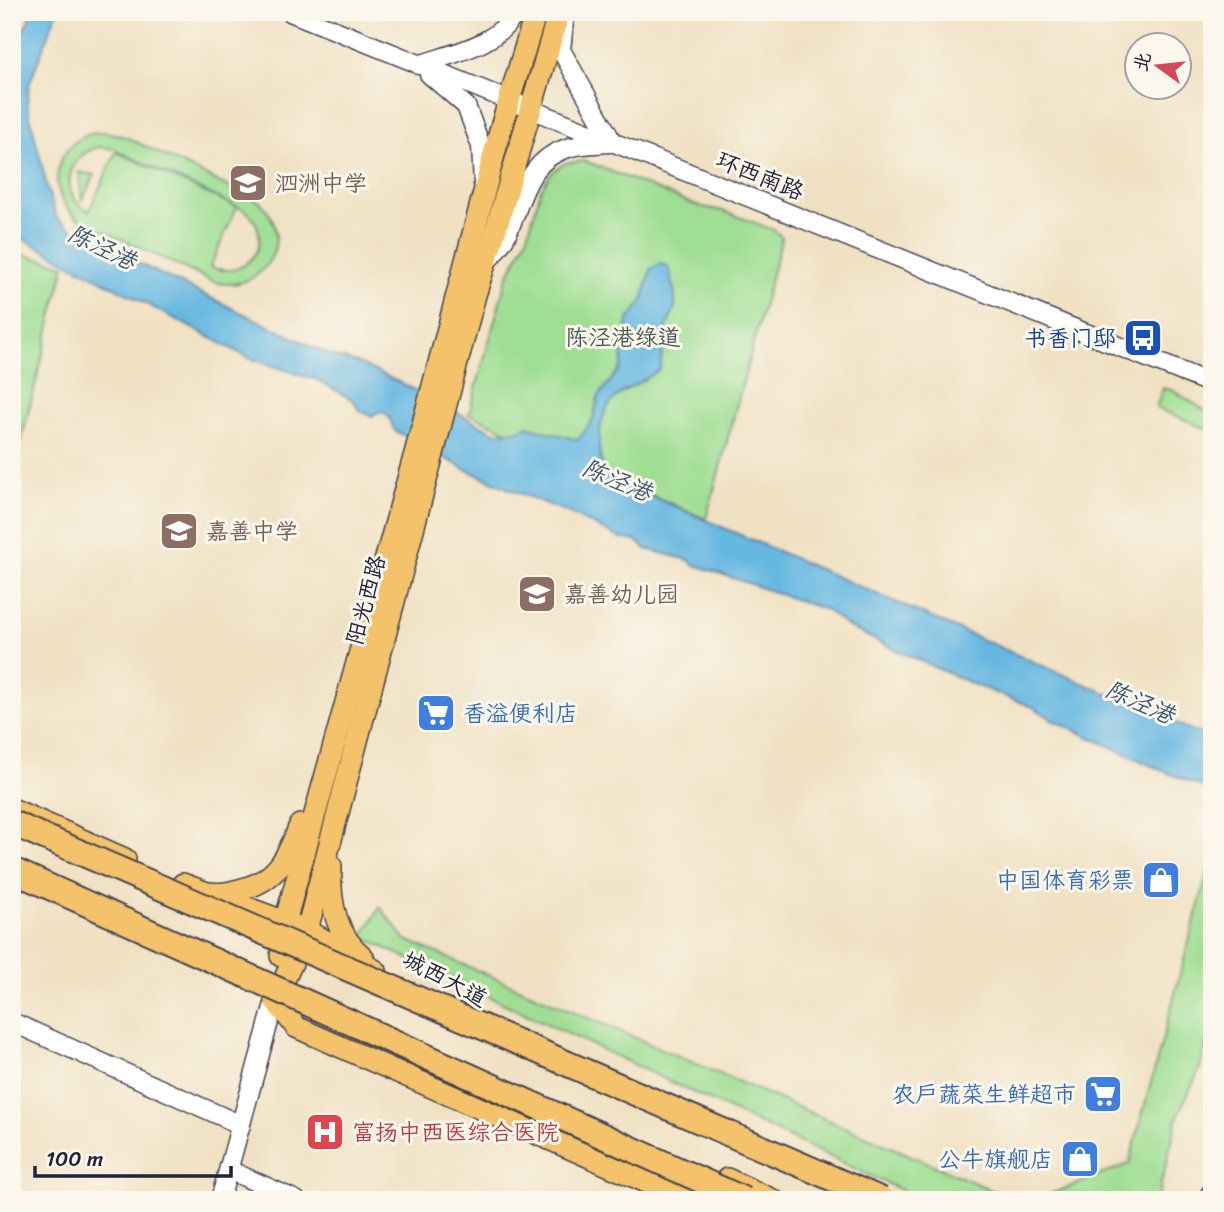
<svg xmlns="http://www.w3.org/2000/svg" width="1224" height="1212" font-family="Sriracha,'LXGW WenKai TC',sans-serif">
	<style>
		.green { fill: #9fde93; stroke: #608067; stroke-width: 2; fill-rule: evenodd }
		.water { fill: #66b8e1; stroke: #446d8e; stroke-width: 2 }
		.lines { fill: none; stroke-linecap: round; stroke-linejoin: round }
		.minor-casing { stroke: #413f4f; stroke-width: 21 }
		.major-casing { stroke: #413f4f; stroke-width: 24 }
		.minor { stroke: #fff; stroke-width: 18 }
		.major { stroke: #f3c26a; stroke-width: 21 }
		.highway-bridge-casing { stroke: #413f4f; stroke-width: 28; stroke-linecap: butt }
		.highway-bridge { stroke: #f3c26a; stroke-width: 24 }
		.labels { text-anchor: middle; dominant-baseline: central; stroke-width: 6; stroke-linejoin: round; paint-order: stroke }
		.street-label { font-size: 23px; fill: #22223b; stroke: #fbf7ec }
		.education-label { font-size: 23px; fill: #785e54; stroke: #fbf7ec; text-anchor: start }
		.park-label { font-size: 23px; fill: #485a55; stroke: #fbf7ec }
		.transit-label { font-size: 23px; fill: #164399; stroke: #fbf7ec; text-anchor: end }
		.shop-label { font-size: 23px; fill: #366cbe; stroke: #fbf7ec; text-anchor: end }
		.health-label { font-size: 23px; fill: #be3a42; stroke: #fbf7ec; text-anchor: start }
		.water-label { font-size: 24px; font-style: italic; fill: #3a5675; stroke: #fbf7ec }
	</style>
	<rect width="100%" height="100%" fill="#fbf7ec"/>
	<filter id="ink" filterUnits="userSpaceOnUse"><feTurbulence type="fractalNoise" baseFrequency=".0143" numOctaves="2"/><feDisplacementMap in="SourceGraphic" scale="14" xChannelSelector="R" yChannelSelector="G"/><feConvolveMatrix kernelMatrix="1 2 1 2 8 2 1 2 1" color-interpolation-filters="sRGB"/></filter>
	<filter id="wash" filterUnits="userSpaceOnUse"><feTurbulence type="fractalNoise" baseFrequency=".00686" numOctaves="4" result="noise"/><feDisplacementMap in="SourceGraphic" scale="28" xChannelSelector="R" yChannelSelector="G"/><feGaussianBlur stdDeviation="1.57" result="paint"/><feColorMatrix in="noise" values="0 0 0 0 0 0 0 0 0 0 0 0 0 0 0 0 0 1.4 0 .05"/><feComposite in="paint" operator="in"/></filter>
	<g filter="url(#wash)">
		<rect width="100%" height="100%" fill="#f0e1c3"/>
		<g class="green">
			<path d="M105,132l21,5 134,65c37,36 4,93 -46,80l-130,-60c-45,-25 -30,-89 21,-90zM99,147l15,2 131,61c33,27 4,73 -35,57l27,-60 -121,-55 -27,59c-32,-15 -22,-57 10,-64z"/>
			<polygon points="585,161 698,206 723,211 774,230 782,237 706,519 469,414 506,280 527,238 541,189 551,173 565,163"/>
			<polygon points="79,172 95,175 82,200"/>
			<polygon points="12,252 65,265 12,478"/>
			<polygon points="1163,388 1174,391 1212,415 1212,431 1156,408"/>
			<polygon points="1212,856 1212,1022 1199,1071 1179,1112 1157,1200 1035,1200 1129,1164"/>
			<polygon points="380,907 406,940 1015,1200 922,1200 362,937"/>
		</g>
		<path class="water" d="M33,12h24l-28,73 -2,19 21,87 9,27 24,18 249,119 30,9 45,21 89,47 23,-1 10,-5 51,14 15,-21 5,-22 23,-30 7,-47 14,-18 9,-33 9,-5 8,2 7,28v13l-9,22 -6,40c-14,12 -35,18 -47,31 -17,19 -19,61 -2,79l601,260v52l-51,-21 -106,-49 -22,-14 -58,-22 -81,-36 -46,-22 -22,-17 -134,-46 -3,-4 -43,-11 -9,-8 -17,-3 -55,-27 -51,-20 -49,-22 -71,-39c-4,-12 -9,-25 -22,-14l-12,-5 -7,-11 -36,-20 -68,-22 -237,-125v-182z"/>
	</g>
	<g filter="url(#ink)">
		<g class="lines">
			<g class="minor-casing">
				<g id="minor">
					<polyline points="290,12 1212,384"/>
					<polyline points="565,13 561,50 613,143"/>
					<path d="M419,65c33,-12 78,-19 97,-53"/>
					<polyline points="429,74 466,106 481,146 483,184"/>
					<path d="M490,258c5,-7 12,-14 16,-22 17,-35 19,-77 65,-89 12,-3 26,-3 38,-4"/>
					<polyline points="12,1022 241,1125"/>
					<polyline points="229,1170 296,1200"/>
					<polyline points="220,1200 275,1000"/>
				</g>
			</g>
			<g class="major-casing">
				<g id="major">
					<polyline points="12,809 125,859"/>
					<path d="M331,866c-2,34 4,69 32,91"/>
					<polyline points="183,884 307,930 376,971"/>
					<path d="M212,893c10,2 18,-1 27,-3 38,-9 48,-32 61,-65"/>
					<polyline points="281,956 285,922 416,450 502,124 536,12"/>
					<polyline points="275,1000 307,930 475,295 496,229 559,12"/>
					<polyline points="275,1000 296,1027 687,1200"/>
					<polyline points="727,1179 773,1200"/>
					<polyline points="1208,1200 1212,1194"/>
				</g>
			</g>
			<use href="#minor" class="minor"/>
			<use href="#major" class="major"/>
			<g class="highway-bridge-casing">
				<g id="highway-bridge">
					<polyline points="12,823 882,1200"/>
					<polyline points="12,870 745,1200"/>
				</g>
			</g>
			<use href="#highway-bridge" class="highway-bridge"/>
		</g>
	</g>
	<defs>
		<g id="school-square" transform="scale(2.0125)"><rect x="-9" y="-9" width="18" height="18" rx="4" fill="#8d6e63" stroke="#fbf7ec"/><path d="M0-5L7-2L0 1L-7-2ZM-4 1L0 2.5L4 1V4Q0 6-4 4Z" fill="#fff"/></g>
		<g id="bus-square" transform="scale(2.0125)"><rect x="-9" y="-9" width="18" height="18" rx="4" fill="#1a4fb4" stroke="#fbf7ec"/><path d="M-5-6H5V4H4V6H2V4H-2V6H-4V4H-5ZM-3.5-4V0h7V-4ZM-3.5 1.2v1.5H-2V1.2ZM2 1.2v1.5H3.5V1.2Z" fill="#fff"/></g>
		<g id="supermarket-square" transform="scale(2.0125)"><rect x="-9" y="-9" width="18" height="18" rx="4" fill="#3f7fe0" stroke="#fbf7ec"/><path d="M-6-5.5h2.5l.6 2H6L4.5 2H-2.5L-4.4-4H-6ZM-1.5 3.2a1.3 1.3 0 1 0 .1 0ZM3 3.2a1.3 1.3 0 1 0 .1 0Z" fill="#fff"/></g>
		<g id="shop-square" transform="scale(2.0125)"><rect x="-9" y="-9" width="18" height="18" rx="4" fill="#3f7fe0" stroke="#fbf7ec"/><path d="M-5-2.5h2.3a2.7 3.5 0 0 1 5.4 0H5L5.5 6h-11ZM-1.5-2.5h3a1.5 2.3 0 0 0-3 0Z" fill="#fff"/></g>
		<g id="hospital-square" transform="scale(2.0125)"><rect x="-9" y="-9" width="18" height="18" rx="4" fill="#e0444e" stroke="#fbf7ec"/><path d="M-5-5h3v3.5h4V-5h3V5h-3V1.5h-4V5h-3Z" fill="#fff"/></g>
	</defs>
	<g fill-rule="evenodd">
		<use href="#school-square" x="248" y="183"/>
		<use href="#bus-square" x="1143" y="338"/>
		<use href="#school-square" x="179" y="531"/>
		<use href="#school-square" x="537" y="594"/>
		<use href="#supermarket-square" x="436" y="713"/>
		<use href="#shop-square" x="1161" y="880"/>
		<use href="#supermarket-square" x="1103" y="1094"/>
		<use href="#hospital-square" x="325" y="1132"/>
		<use href="#shop-square" x="1080" y="1159"/>
	</g>
	<g class="labels">
		<g class="street-label">
			<text transform="translate(760 176) rotate(22)">环西南路</text>
			<text transform="translate(366 600) rotate(-75)">阳光西路</text>
			<text transform="translate(445 979) rotate(28)">城西大道</text>
		</g>
		<g class="education-label">
			<text x="275" y="183">泗洲中学</text>
			<text x="206" y="531">嘉善中学</text>
			<text x="564" y="594">嘉善幼儿园</text>
		</g>
		<g class="park-label">
			<text x="623" y="337">陈泾港绿道</text>
		</g>
		<g class="transit-label">
			<text x="1116" y="338">书香门邸</text>
		</g>
		<g class="shop-label">
			<text x="463" y="713" text-anchor="start">香溢便利店</text>
			<text x="1134" y="880">中国体育彩票</text>
			<text x="1076" y="1094">农户蔬菜生鲜超市</text>
			<text x="1053" y="1159">公牛旗舰店</text>
		</g>
		<g class="health-label">
			<text x="352" y="1132">富扬中西医综合医院</text>
		</g>
		<g class="water-label">
			<text transform="translate(102 247) rotate(26)">陈泾港</text>
			<text transform="translate(617 480) rotate(23)">陈泾港</text>
			<text transform="translate(1140 702) rotate(24)">陈泾港</text>
		</g>
	</g>
	<rect width="1224" height="1212" fill="none" stroke="#fbf7ec" stroke-width="42"/>
	<g transform="translate(1158 66) rotate(285)"><circle r="33" fill="#fbf7ec" stroke="#a4a2a5" stroke-width="2"/>
	<path d="M0-5L12 26L0 18L-12 26Z" fill="#d1495b"/>
	<text y="-10" font-size="19" font-weight="bold" text-anchor="middle" fill="#22223b">北</text>
	</g>
	<path d="M35 1166v10h196v-10" fill="none" stroke="#22223b" stroke-width="3.5"/>
	<text x="46" y="1166" font-size="21" fill="#22223b" stroke="#fbf7ec" stroke-width="5" paint-order="stroke">100 m</text>
</svg>
